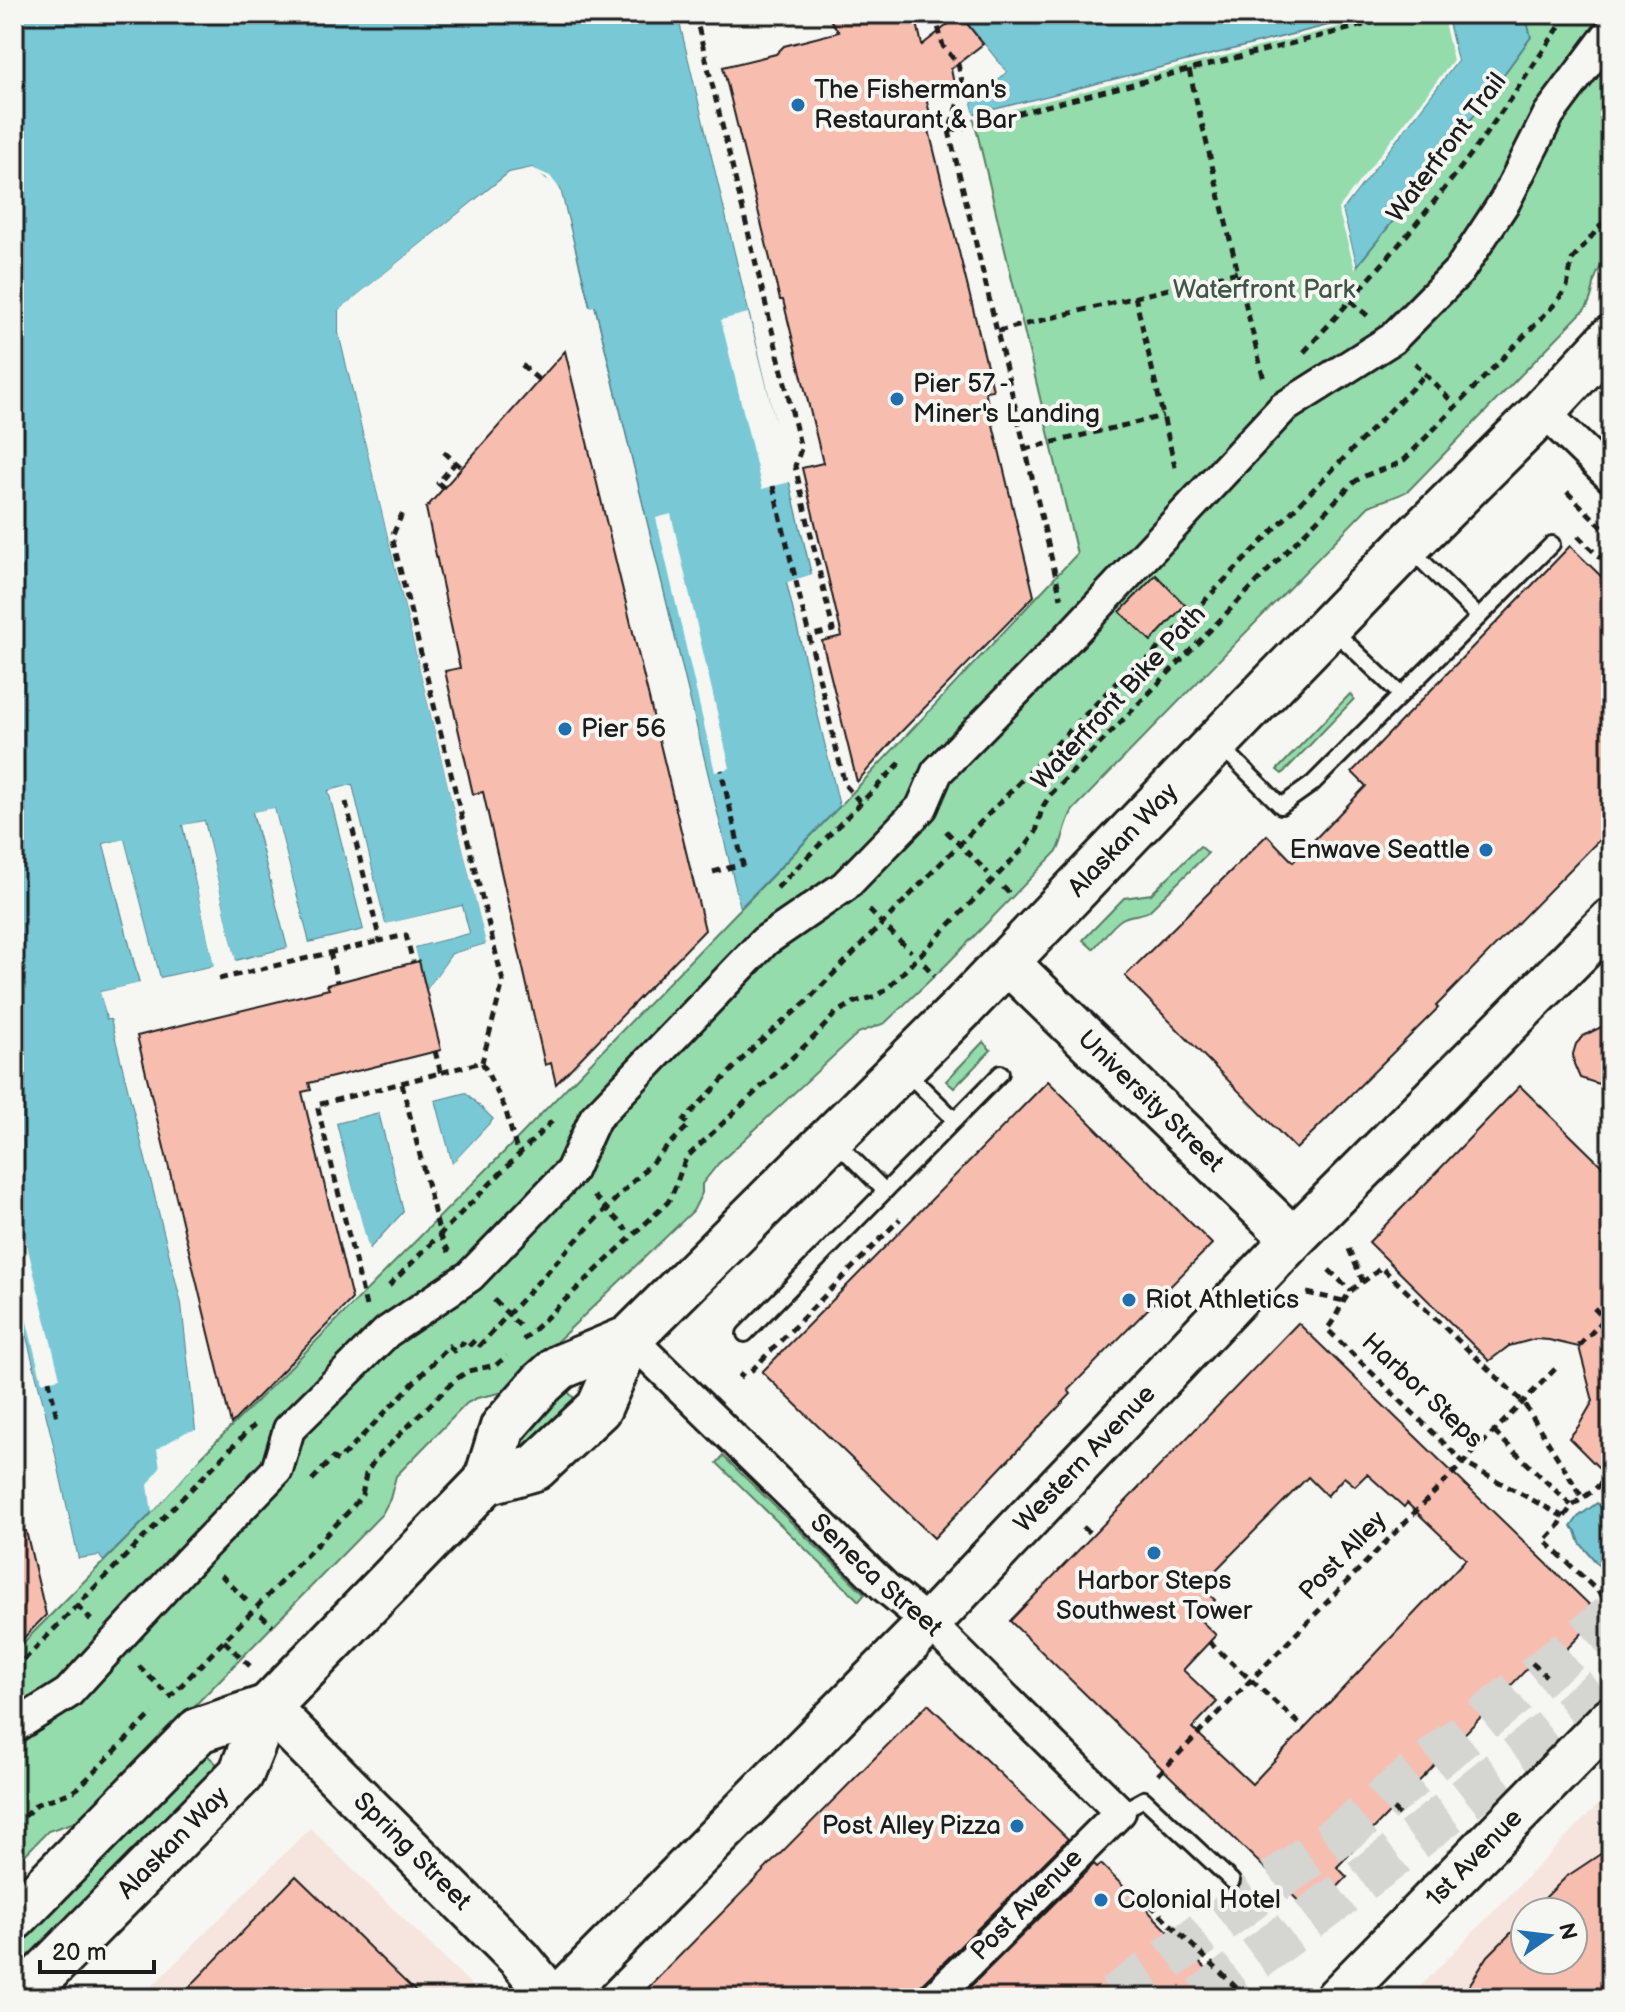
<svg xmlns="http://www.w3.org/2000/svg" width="1625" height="2012" font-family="'Balsamiq Sans',sans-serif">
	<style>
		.built { fill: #f6e5de; fill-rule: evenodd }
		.green { fill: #94dcab; stroke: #587c64; stroke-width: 2 }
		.water { fill: #78c8d5; stroke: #53838b; stroke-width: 2 }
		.pier { fill: #f6f6f2; fill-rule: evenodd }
		.building { fill: #f7beaf; stroke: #1c1c1c; stroke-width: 2; fill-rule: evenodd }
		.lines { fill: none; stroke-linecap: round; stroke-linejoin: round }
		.highway-tunnel { stroke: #d5d5d2; stroke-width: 44; stroke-dasharray: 44 22; stroke-linecap: butt }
		.lane-casing { stroke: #1c1c1c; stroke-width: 20 }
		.street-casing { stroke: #1c1c1c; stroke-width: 36 }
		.secondary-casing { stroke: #1c1c1c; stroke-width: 48 }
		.primary-casing { stroke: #1c1c1c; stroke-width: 50 }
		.path { stroke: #1c1c1c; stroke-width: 5; stroke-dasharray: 8 6; stroke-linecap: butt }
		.lane { stroke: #f6f6f2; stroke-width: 14 }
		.street { stroke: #f6f6f2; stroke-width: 30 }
		.secondary { stroke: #f6f6f2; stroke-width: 42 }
		.primary { stroke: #f6f6f2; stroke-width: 44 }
		.path-bridge { stroke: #1c1c1c; stroke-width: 5; stroke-dasharray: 8 6; stroke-linecap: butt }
		.poi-dot { fill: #1f6fb2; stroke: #f6f6f2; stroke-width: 3 }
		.labels { text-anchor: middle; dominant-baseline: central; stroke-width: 8; stroke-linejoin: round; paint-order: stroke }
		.poi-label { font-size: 26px; fill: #1c1c1c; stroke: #f6f6f2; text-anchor: start }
		.street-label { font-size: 26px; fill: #1c1c1c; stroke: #f6f6f2 }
		.park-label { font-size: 26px; fill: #405647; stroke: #f6f6f2 }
	</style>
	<rect width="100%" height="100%" fill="#f6f6f2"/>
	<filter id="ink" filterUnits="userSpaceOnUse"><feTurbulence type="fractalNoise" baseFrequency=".0125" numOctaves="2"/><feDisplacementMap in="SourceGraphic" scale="16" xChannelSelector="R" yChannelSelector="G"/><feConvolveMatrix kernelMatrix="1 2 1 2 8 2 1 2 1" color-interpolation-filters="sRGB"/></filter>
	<g filter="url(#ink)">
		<g class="built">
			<path d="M1611,1791v207h-202zM1525,1912h48v48h-48z"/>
			<polygon points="310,1828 485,1998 140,1998"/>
		</g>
		<g class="green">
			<path d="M1373,14h238v240c-7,8 -13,15 -16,25 -3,13 -1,14 -8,28l-178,183c-13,8 -27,10 -40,16l-296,304c-8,13 -9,27 -15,40l-111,114 -62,59 -27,10 -140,131 -16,20v9l-9,18 -189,181 -27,6 -10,5 -71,73 -6,23 -8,15 -298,305 -36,12 -34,35v-214l133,-134 49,-56 318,-320 326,-336 237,-252 -104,-439z"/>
			<polygon points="1350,694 1354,699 1282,774 1277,770"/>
			<path d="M1200,846l8,7 -59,58c-9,5 -19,3 -27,8 -11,7 -20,21 -29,30l-10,-9 41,-42 27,-4z"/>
			<polygon points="983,1042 991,1050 954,1088 946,1081"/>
			<polygon points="566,1390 577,1401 558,1421 520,1450 519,1448 542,1414"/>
			<polygon points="723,1456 865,1594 859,1601 717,1463"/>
			<polygon points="205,1753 220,1767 14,1976 14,1947"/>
		</g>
		<g class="water">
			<polygon points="14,14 678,14 812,575 787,583 840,806 740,908 595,307 590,307 560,189 532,168 509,173 339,311 339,333 487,944 452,954 426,992 414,947 469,933 462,906 385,925 352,785 329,791 364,930 309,943 274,809 253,813 288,948 235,961 204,821 183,826 215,966 160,978 124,840 104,844 140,984 101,992 107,1019 111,1019 182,1304 196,1430 196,1462 147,1518 103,1562 99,1556 78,1559 52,1441 14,1289"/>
			<polygon points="960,14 1373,14 973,115 971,103 1006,72"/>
			<polygon points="1461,14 1525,14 1531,37 1435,169 1357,266 1342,210 1457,61 1447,17"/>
			<polygon points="466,1092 494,1119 452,1165 435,1100"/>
			<polygon points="379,1112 404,1212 368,1251 336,1123"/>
			<polygon points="1597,1503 1603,1509 1611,1509 1611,1580 1580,1543 1576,1531 1571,1527 1578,1517"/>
		</g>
		<g class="pier">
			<polygon points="678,14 682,14 816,574 814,579 792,585 843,803 840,806 787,582 812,574 790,482 762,489 721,320 748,313 776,424"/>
			<polygon points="956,14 960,14 1006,72 971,103 974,115 1377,14 1374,18 973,119 969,116 967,101 1001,71"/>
			<polygon points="1445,14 1461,14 1447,18 1457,61 1342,210 1357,266 1355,269 1338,209 1453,60 1443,18"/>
			<polygon points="532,168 550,176 560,189 589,307 594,306 740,908 737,910 592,311 588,311 586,308 556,191 547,179 532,172 511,177 343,312 343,332 490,946 455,957 429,994 427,996 422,993 411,945 464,930 459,911 386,929 382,927 349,790 334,793 368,929 367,933 310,947 306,946 271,813 258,815 292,949 289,952 233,965 201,826 188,828 219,967 216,970 159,982 156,979 121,844 109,847 144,984 141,988 105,995 110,1015 115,1018 186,1303 200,1430 200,1458 152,1513 148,1485 160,1467 157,1449 186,1432 196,1430 182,1304 111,1019 107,1019 100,992 140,983 104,844 124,839 160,978 214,966 183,825 204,821 236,961 288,948 253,812 274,808 309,943 364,930 329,791 352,785 385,924 462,906 469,933 415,947 426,991 452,954 486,944 339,333 339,310 509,173"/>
			<polygon points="671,514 730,768 715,772 656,518"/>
			<path d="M467,1088l30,28 1,4 -43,47 -4,2 -3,-3 -17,-67 3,-3zM466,1092l28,27 -42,45 -17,-64z"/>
			<path d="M378,1108l5,3 25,102 -37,41 -3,1 -3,-3 -33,-129 3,-4zM379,1112l25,100 -35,38 -33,-127z"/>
			<polygon points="14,1193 60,1378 42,1382 14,1270"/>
			<polygon points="14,1289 52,1441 78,1559 99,1556 103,1562 100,1564 97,1560 78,1563 74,1561 48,1442 14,1305"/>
		</g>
		<g class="building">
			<polygon points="826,14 915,14 922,45 960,15 983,44 951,69 954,84 924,91 932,121 927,122 993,390 985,391 1034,596 898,735 857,782 822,641 842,636 802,468 823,463 783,300 780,300 723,67 776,54 784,46 839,32"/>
			<polygon points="565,351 705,930 556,1084 551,1063 545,1065 483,792 473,794 445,671 460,668 426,508"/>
			<polygon points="1570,546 1611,586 1611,828 1436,1006 1438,1008 1296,1149 1125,976 1267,835 1293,862 1366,786 1352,772"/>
			<polygon points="1156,575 1185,605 1151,641 1120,612"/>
			<polygon points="419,961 441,1050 309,1083 311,1090 302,1092 352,1299 231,1424 137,1036 329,989 327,985"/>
			<polygon points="1611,1022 1611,1088 1580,1078 1574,1064 1573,1054 1576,1044 1583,1036"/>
			<polygon points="1048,1081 1212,1244 1068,1390 1071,1394 934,1538 762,1372"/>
			<polygon points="1520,1086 1611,1175 1611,1480 1569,1438 1578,1427 1593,1401 1579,1347 1549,1340 1535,1339 1509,1346 1489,1361 1369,1242"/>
			<path d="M1298,1323l302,292 -46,47 -11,-10 -206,215 10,10 -35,37 -302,-293zM1367,1474l37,33 3,-4 59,56 -214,225 -60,-56 25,-26 -34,-32 33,-35 -18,-17 17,-18 -15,-14 108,-109 19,19 17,-19 11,9z"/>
			<polygon points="26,1531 46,1615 14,1648 14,1532"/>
			<polygon points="928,1704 1068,1839 921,1985 917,1993 917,1998 638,1998"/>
			<polygon points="1611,1847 1611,1998 1461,1998 1488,1956 1525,1919 1525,1960 1573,1960 1573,1912 1531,1912 1566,1877"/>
			<polygon points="1094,1864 1097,1867 1101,1864 1235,1998 959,1998"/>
			<polygon points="296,1876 422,1998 179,1998"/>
		</g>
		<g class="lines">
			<g class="highway-tunnel">
				<polyline points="1114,1998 1355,1823 1611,1616"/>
				<polyline points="1202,1998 1390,1859 1611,1682"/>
			</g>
			<g class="lane-casing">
				<g id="lane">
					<polyline points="1411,550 1479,617"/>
					<polyline points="1332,629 1401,695"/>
					<polyline points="1220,745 1281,806 1312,784 1552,544"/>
					<polyline points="904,1070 955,1120"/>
					<polyline points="835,1141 885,1191"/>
					<polyline points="745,1334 1001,1073"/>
					<polyline points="1120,1812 1144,1799 1232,1881"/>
				</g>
			</g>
			<g class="street-casing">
				<g id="street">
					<polyline points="1543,411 1611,477"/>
					<path id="s1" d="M630,1338l255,249 44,36 191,189 -186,186"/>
					<polyline points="14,1727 68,1693 189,1561 277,1470 289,1429 387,1332 470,1276 571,1171 595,1118 765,941 845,886 922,807 937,772 1069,637 1283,408 1392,339 1459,271 1505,201 1549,114 1611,31"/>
				</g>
			</g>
			<g class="secondary-casing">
				<g id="secondary">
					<path id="s2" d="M1007,962l286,277"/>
					<path id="s3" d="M268,1707l252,252 32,39"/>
					<path id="s4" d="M558,1998l371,-375 364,-384 318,-319"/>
					<path id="s5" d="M1337,1998l274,-280"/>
				</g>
			</g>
			<g class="primary-casing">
				<g id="primary">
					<path id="s6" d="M486,1482l49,-14 64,-60 31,-70 334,-332 253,-264 190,-196 136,-135 68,-73"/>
					<polyline points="14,1918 199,1730 268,1707"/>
					<path id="s7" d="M20,1998l221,-224 27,-67 218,-225 17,-55 38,-43 19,-17 70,-29"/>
				</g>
			</g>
			<g class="path">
				<polyline points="695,14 801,449 795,466 833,630 809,636"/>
				<polyline points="935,14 943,46 958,64 963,86 949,131 1061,598"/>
				<polyline points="1189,70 1264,380"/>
				<polyline points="949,131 1407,14"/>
				<polyline points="1135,296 1176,471"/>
				<polyline points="1351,301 1368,316"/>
				<polyline points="998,331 1238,272"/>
				<path d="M1304,352c50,-55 99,-110 144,-168 43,-54 81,-113 120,-170"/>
				<polyline points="1415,363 1450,400"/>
				<polyline points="522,365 539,380"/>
				<polyline points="1025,449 1163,416"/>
				<polyline points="444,452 462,468"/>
				<polyline points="773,486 845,785 861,803"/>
				<polyline points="444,488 438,483 456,462"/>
				<polyline points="1567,492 1611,536"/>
				<polyline points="402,514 392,537 503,982 482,1062"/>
				<polyline points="1578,536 1599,557 1611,545"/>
				<polyline points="346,802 380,941 406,935 413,963"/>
				<polyline points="946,831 988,873"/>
				<polyline points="713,872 743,864 721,770"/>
				<polyline points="1003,887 1012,896"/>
				<polyline points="777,888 902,761"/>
				<polyline points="869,910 911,952"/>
				<polyline points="330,952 337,982"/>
				<polyline points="924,964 935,976"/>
				<polyline points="219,979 380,941"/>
				<polyline points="435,1051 441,1074"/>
				<polyline points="402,1084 440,1235 449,1252"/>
				<polyline points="594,1196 627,1230"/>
				<polyline points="1349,1249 1363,1282"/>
				<polyline points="1329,1270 1351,1291"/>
				<polyline points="389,1286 556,1117"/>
				<polyline points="1307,1293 1344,1301"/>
				<polyline points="494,1300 523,1329"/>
				<polyline points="366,1306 317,1105 482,1062 505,1108 518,1155"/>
				<polyline points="1594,1308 1611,1326"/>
				<path d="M523,1340l145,-138c9,-15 11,-30 19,-45l128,-121 21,-23 19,-11 21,-6 12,-8 139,-143 9,-13 6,-24 8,-13 302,-311c15,-13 35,-13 52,-24l152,-157 11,-16 5,-27 39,-47"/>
				<polyline points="1579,1346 1611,1312"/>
				<polyline points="751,1371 900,1219"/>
				<polyline points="739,1378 743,1373"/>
				<polyline points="49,1380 57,1418"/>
				<polyline points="1494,1432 1572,1506"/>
				<polyline points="312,1480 333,1458 338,1461 449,1346 454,1351 462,1343 467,1348 475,1340 480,1345 596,1219 689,1125 684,1120 755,1046 807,1001 1116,683 1131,668 1135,672 1426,374"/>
				<polyline points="1611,1485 1605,1479 1594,1490 1572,1506 1564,1517 1558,1527 1545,1541 1611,1604"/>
				<path d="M1564,1517l-100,-54 -137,-134c10,-11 14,-27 24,-38 9,-9 22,-14 30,-24l142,135 59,95"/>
				<polyline points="1083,1527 1093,1536"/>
				<polyline points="221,1575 248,1602"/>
				<polyline points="77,1605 91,1620"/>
				<polyline points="261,1615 273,1626"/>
				<polyline points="224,1641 252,1668"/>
				<polyline points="1209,1642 1241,1671"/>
				<polyline points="1532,1663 1546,1676"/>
				<polyline points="139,1666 164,1691"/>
				<polyline points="14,1670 254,1425"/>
				<polyline points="1262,1690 1305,1729"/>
				<polyline points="169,1698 351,1509 362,1495 366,1474 376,1458 455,1380 468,1371 496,1365 507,1356"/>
				<polyline points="1158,1775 1558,1366"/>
				<polyline points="1393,1809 1402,1818"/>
				<polyline points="14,1826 37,1804 72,1792 78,1788 153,1713"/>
				<polyline points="1140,1895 1247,1998"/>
			</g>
			<use href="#lane" class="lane"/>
			<use href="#street" class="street"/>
			<use href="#secondary" class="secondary"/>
			<use href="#primary" class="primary"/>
			<polyline class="path-bridge" points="1241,1671 1262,1690"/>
		</g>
	</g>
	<g class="poi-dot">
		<circle cx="798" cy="105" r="8"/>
		<circle cx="897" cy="399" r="8"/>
		<circle cx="565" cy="729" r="8"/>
		<circle cx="1486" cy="850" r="8"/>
		<circle cx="1129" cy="1300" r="8"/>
		<circle cx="1154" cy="1553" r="8"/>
		<circle cx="1017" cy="1826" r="8"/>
		<circle cx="1101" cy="1900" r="8"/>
	</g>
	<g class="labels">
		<g class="poi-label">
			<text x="814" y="90">The Fisherman's<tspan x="814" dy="30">Restaurant &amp; Bar</tspan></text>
			<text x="913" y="384">Pier 57 -<tspan x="913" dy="30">Miner's Landing</tspan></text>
			<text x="581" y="729">Pier 56</text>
			<text x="1470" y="850" text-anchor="end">Enwave Seattle</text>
			<text x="1145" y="1300">Riot Athletics</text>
			<text x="1154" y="1581" text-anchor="middle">Harbor Steps<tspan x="1154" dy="30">Southwest Tower</tspan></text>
			<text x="1001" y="1826" text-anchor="end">Post Alley Pizza</text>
			<text x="1117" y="1900">Colonial Hotel</text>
		</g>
		<g class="street-label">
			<text transform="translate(1447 148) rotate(-53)">Waterfront Trail</text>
			<text transform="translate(1119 698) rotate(-47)">Waterfront Bike Path</text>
			<text stroke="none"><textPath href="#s6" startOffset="916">Alaskan Way</textPath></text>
			<text stroke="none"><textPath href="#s2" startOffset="200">University Street</textPath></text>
			<text transform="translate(1422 1391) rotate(43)">Harbor Steps</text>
			<text stroke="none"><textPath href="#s4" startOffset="754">Western Avenue</textPath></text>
			<text transform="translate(1343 1556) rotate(-46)">Post Alley</text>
			<text stroke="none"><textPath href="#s1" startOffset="342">Seneca Street</textPath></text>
			<text stroke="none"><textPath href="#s7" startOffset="218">Alaskan Way</textPath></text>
			<text stroke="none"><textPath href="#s3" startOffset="204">Spring Street</textPath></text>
			<text stroke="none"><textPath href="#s5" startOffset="196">1st Avenue</textPath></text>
			<text transform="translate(1027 1905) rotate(-45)">Post Avenue</text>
		</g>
		<g class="park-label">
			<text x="1264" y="290">Waterfront Park</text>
		</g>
	</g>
	<rect width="1625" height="2012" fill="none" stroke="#f6f6f2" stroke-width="48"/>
	<rect x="24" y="24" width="1577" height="1964" fill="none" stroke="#1c1c1c" stroke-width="3" filter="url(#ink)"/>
	<g transform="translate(1549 1936) rotate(76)"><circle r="38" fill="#f6f6f2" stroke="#9f9f9c" stroke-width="2"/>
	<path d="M0-6L14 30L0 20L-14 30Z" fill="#1f6fb2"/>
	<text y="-12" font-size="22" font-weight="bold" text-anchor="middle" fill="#1c1c1c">N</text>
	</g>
	<path d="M40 1960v12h114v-12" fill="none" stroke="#1c1c1c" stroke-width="4"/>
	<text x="52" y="1960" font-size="24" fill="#1c1c1c" stroke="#f6f6f2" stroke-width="6" paint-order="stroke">20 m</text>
</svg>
